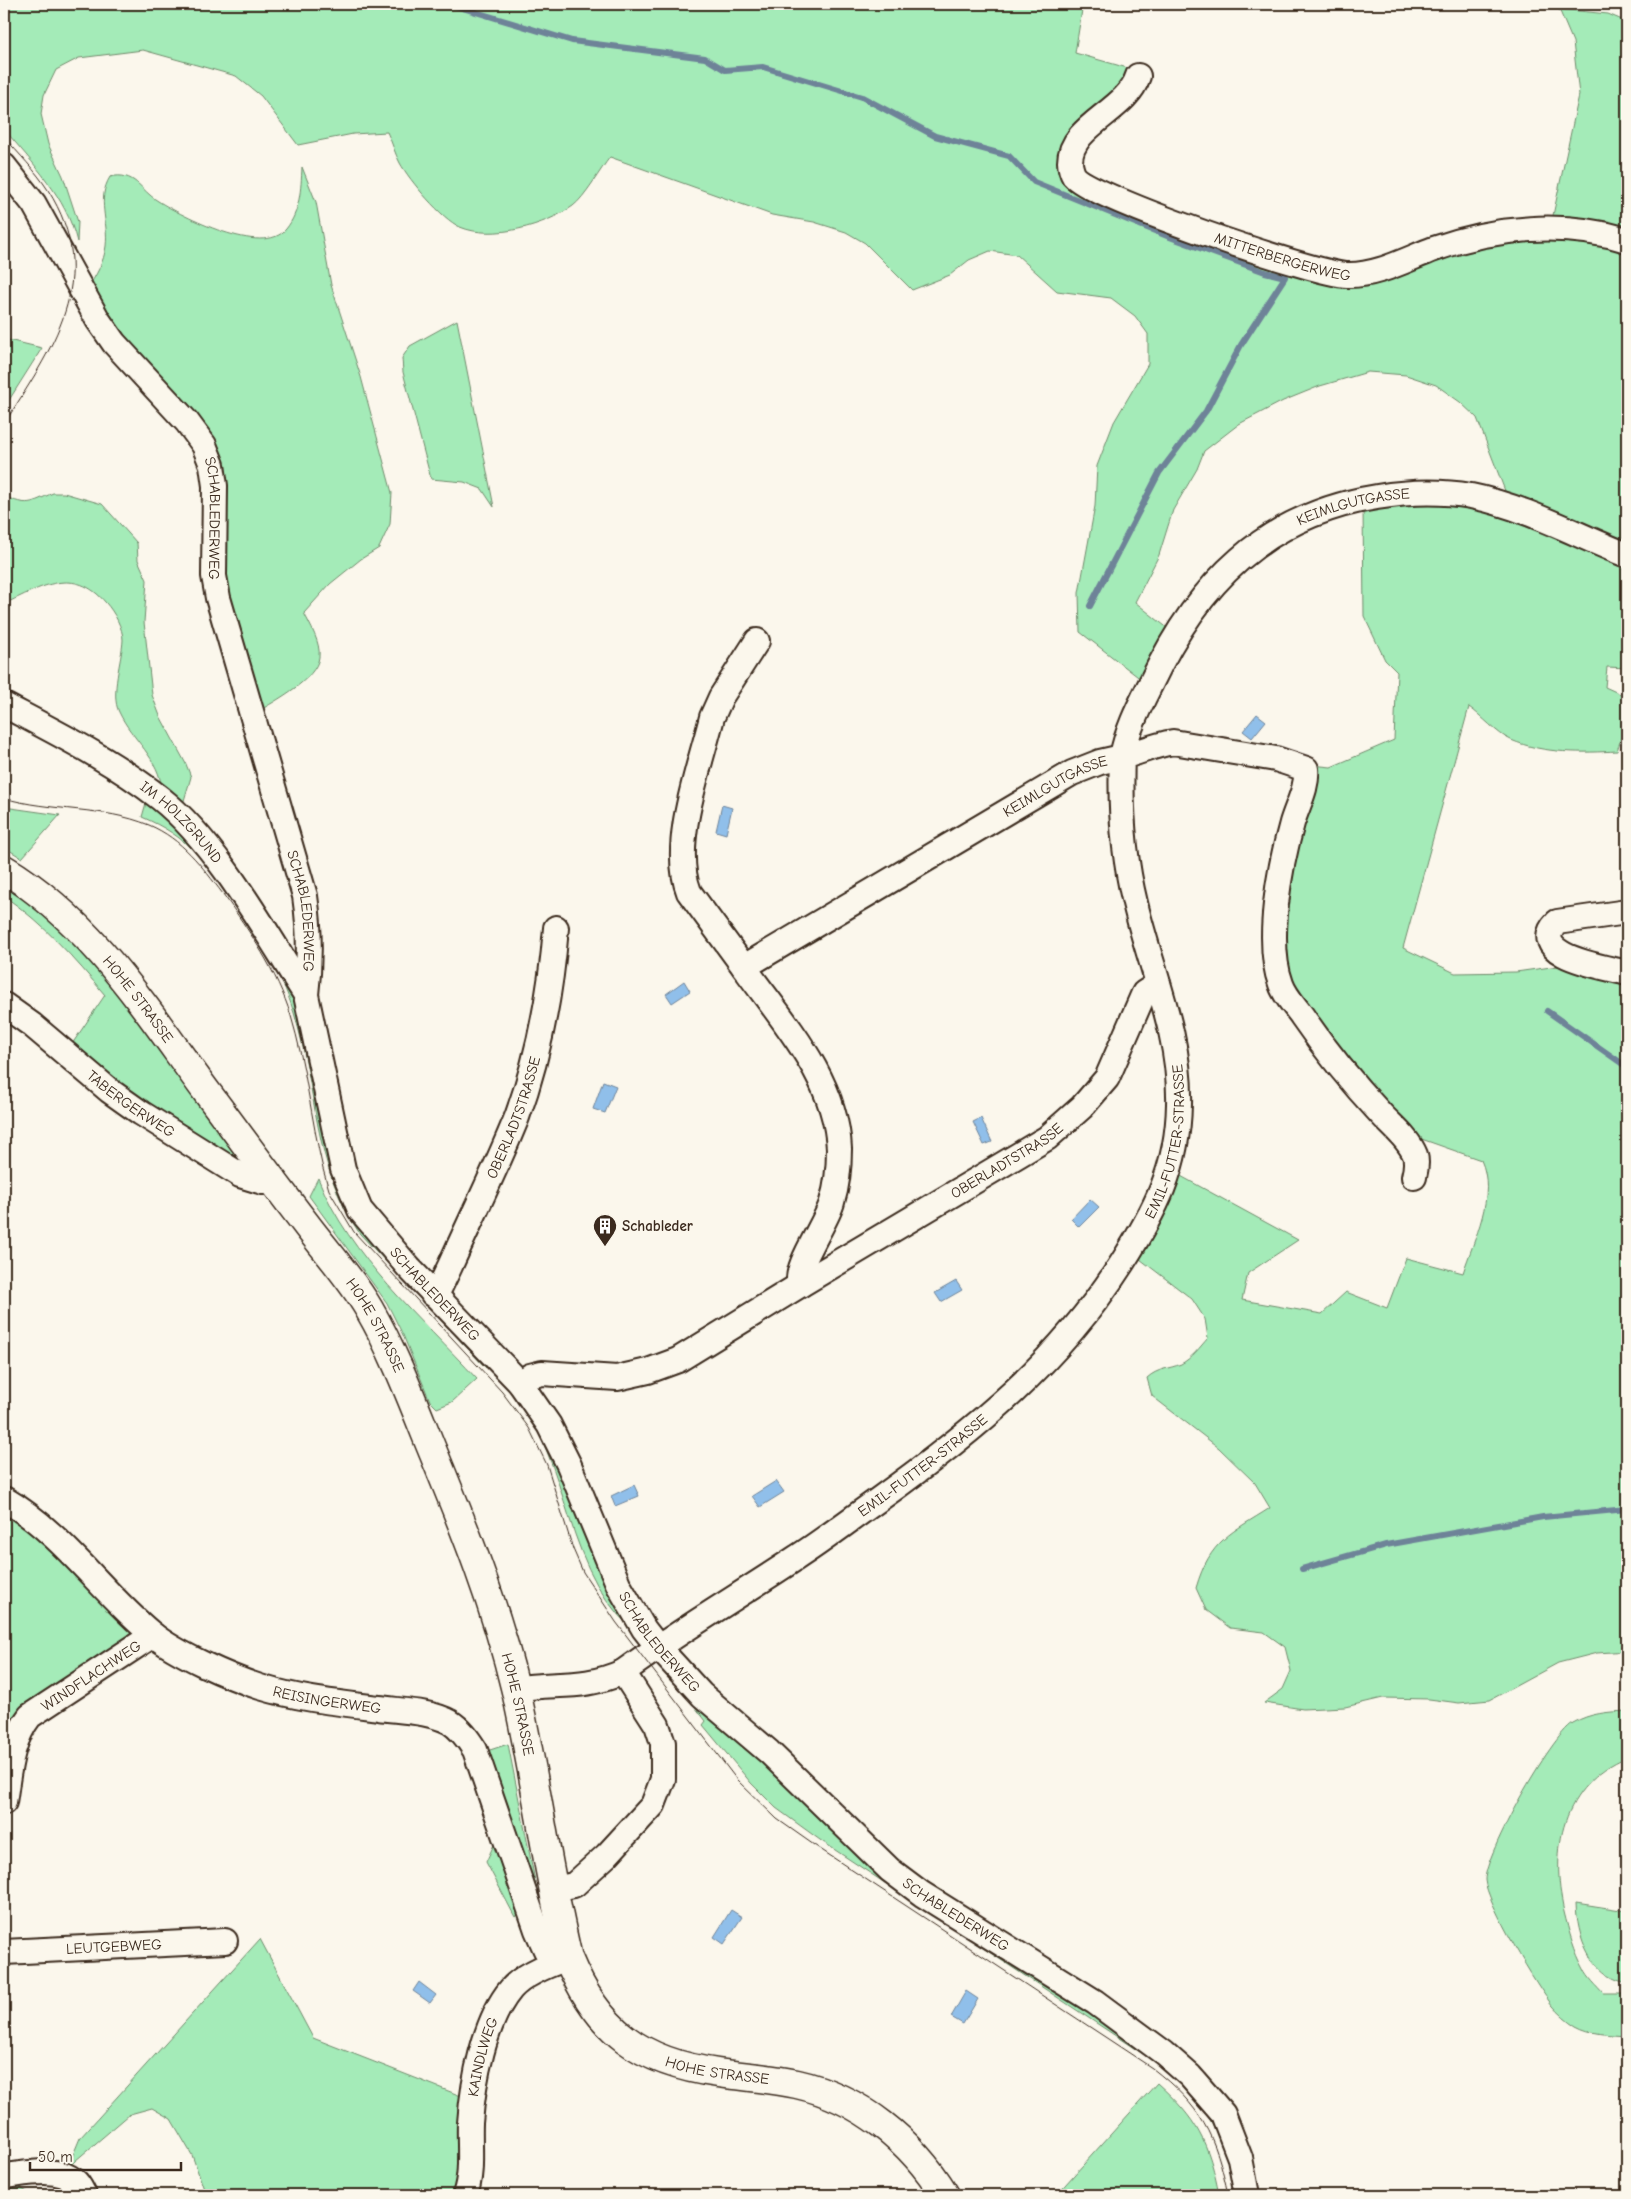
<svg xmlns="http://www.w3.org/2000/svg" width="1631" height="2199" font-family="'Comic Neue',sans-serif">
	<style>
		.green { fill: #a4ebb8; stroke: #708a6b }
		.water { fill: #90bfea; stroke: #6e8398 }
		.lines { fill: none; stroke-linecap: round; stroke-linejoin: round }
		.stream { stroke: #6e8398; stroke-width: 6 }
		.minor-casing { stroke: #3b2a1e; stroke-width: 28 }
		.secondary-casing { stroke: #3b2a1e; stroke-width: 31 }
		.minor { stroke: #fbf7ec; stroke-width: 24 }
		.secondary { stroke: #fbf7ec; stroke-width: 28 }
		.tram { stroke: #3b2a1e; stroke-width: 1 }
		.labels { text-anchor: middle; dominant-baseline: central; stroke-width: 4.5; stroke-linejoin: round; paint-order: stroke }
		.street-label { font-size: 15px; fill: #3b2a1e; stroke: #fbf7ec }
		.poi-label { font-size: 15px; font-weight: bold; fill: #3b2a1e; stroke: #fbf7ec; text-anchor: start }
	</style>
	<rect width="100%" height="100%" fill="#fbf7ec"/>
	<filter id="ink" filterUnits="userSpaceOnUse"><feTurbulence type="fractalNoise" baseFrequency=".02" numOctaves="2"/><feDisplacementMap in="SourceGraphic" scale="10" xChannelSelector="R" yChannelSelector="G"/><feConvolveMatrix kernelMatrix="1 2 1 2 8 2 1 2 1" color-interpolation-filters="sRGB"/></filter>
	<g filter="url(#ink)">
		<g class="green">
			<path d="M4,4h1079l-8,49 63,18 -75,104 233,95 144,-14 91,-19 96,9v301l-120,-51 -30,-78 -17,-16 -24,-17 -30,-10 -38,-3 -48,14 -37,15 -44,23 -35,27 -7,18 -24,41 -14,45 -24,47 35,28 -28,50 -62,-48 -1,-39 16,-87 2,-40 17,-44 34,-58v-30l-13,-18 -24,-18 -54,-7 -40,-36 -27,-4 -21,9 -19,15 -38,15 -47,-47 -19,-11 -32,-10 -42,-7 -162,-58c-10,13 -25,40 -37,49 -27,19 -80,35 -113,21 -18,-8 -50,-46 -60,-64 -5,-9 -8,-21 -13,-31l-34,2 -55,11 -37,-49 -25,-20 -93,-26 -64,8 -23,12 -12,25 -3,19 7,30 15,32 15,46 -1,20c-11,-46 -44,-78 -73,-113z"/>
			<polygon points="1559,9 1608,14 1627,22 1627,231 1552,220 1579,95 1573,42"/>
			<path d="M302,167l14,35 15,83 30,92 31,116 -2,31 -11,24 -18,11 -31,25 -26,29c6,12 17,30 15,44 -2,22 -44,44 -62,55l-33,-112 -3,-119 -86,-128 -48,-64c9,-13 17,-27 19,-43 3,-25 -10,-46 4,-69 25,-6 30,13 48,24 24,15 105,57 128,28 14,-17 15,-40 16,-62z"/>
			<polygon points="457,320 494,507 482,489 464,482 431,479 403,372 402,358 410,346"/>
			<polygon points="4,339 42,348 4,408"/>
			<path d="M53,493h11l38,11 35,39 1,17 9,20 -3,42 8,73 8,21 26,48 5,13 -8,27 -21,-13c-2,-33 -30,-51 -43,-79 -9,-18 3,-52 4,-72 0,-12 -9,-28 -17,-37 -32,-38 -65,-16 -102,1v-108c24,11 26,7 49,-3z"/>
			<path d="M1469,503l158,58v107l-20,-1 -2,20 22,10v23l-10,31c-34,2 -73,3 -106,-11 -14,-6 -29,-24 -42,-33l-66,241 52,25 61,-1 56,-8 55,15v672l-30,2 -39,10 -68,37 -31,3 -30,-4 -46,-1 -38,9 -42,2 -39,-6 19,-14 8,-18 -6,-24 -21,-15 -34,-4 -24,-18 -10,-22c14,-48 35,-55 74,-80l-15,-25 -36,-35 -67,-52 -5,-18c11,-10 22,-9 34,-14 11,-6 19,-17 27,-26l-3,-19 -13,-20 -56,-43 41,-82 121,66 -50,33 -6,27 80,14 24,-22 41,16 19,-50 57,15c11,-34 34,-78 18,-113l-68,-24 -124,-147 -12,-46 35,-178 19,2 63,-27 3,-68 -12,-12 -21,-44 -1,-109z"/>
			<path d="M148,796c63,56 131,145 154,227 14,49 22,101 34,152 12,37 39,66 65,94 28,31 56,61 85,90v9l-126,-134c-48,-70 -42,-144 -66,-221 -13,-43 -38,-79 -64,-116 -28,-39 -42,-60 -88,-80z"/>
			<polygon points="4,807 60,815 22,858 4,847"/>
			<path d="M4,883l59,47 68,78 112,155 -9,1 -166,-114 37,-55c-30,-36 -62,-72 -101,-99z"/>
			<path d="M318,1178c32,80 102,139 159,201l-25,23 -15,6 -7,-7 -27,-66 -16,-32 -78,-107z"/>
			<path d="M497,1378h3l40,48 91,202c-76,-70 -58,-186 -134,-250z"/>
			<polygon points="4,1506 26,1520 136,1635 15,1721 4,1707"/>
			<path d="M662,1662l60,62 26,17c50,46 95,99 149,140 79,60 170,104 249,164 27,21 56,44 74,75 12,21 18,51 23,75h-6c-15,-63 -29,-92 -82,-133l-335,-222 -44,-32 -25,-25 -48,-58 3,-4 -44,-56z"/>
			<path d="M1627,1711v46c-66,28 -77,92 -63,155 5,20 10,39 20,57 4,9 13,17 19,24h24v43c-16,-1 -37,-2 -51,-10 -8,-5 -17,-13 -23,-20 -15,-17 -67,-105 -68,-126 0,-26 65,-143 88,-157 17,-10 35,-11 54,-12z"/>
			<polygon points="508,1744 543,1922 484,1752"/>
			<polygon points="497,1838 522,1912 515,1917 486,1862"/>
			<path d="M1576,1903l51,8v72c-37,-8 -50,-46 -51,-80z"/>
			<polygon points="260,1939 313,2038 461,2096 461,2164 454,2195 206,2195 192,2155 171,2119 152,2108 130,2114 68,2167 80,2138"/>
			<path d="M1157,2083c40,36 52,59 62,112h-163z"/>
			<polygon points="11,2182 32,2195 4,2195 4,2183"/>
		</g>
		<g class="water">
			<polygon points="1257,714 1266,721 1252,738 1243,731"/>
			<polygon points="722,805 732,808 726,834 716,831"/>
			<polygon points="684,981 690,991 672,1003 666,994"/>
			<polygon points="603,1081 616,1086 605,1113 593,1109"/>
			<polygon points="981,1118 992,1142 984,1145 973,1122"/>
			<polygon points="1090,1199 1099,1207 1079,1227 1071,1219"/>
			<polygon points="956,1281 962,1290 941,1302 935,1293"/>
			<polygon points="776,1481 784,1492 760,1507 752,1496"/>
			<polygon points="634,1485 639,1496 615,1506 611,1496"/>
			<polygon points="731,1910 742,1917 724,1944 714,1937"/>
			<polygon points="419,1982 436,1995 430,2003 413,1991"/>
			<polygon points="966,1991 978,1999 963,2024 951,2017"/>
		</g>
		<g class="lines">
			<g class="stream">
				<polyline points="449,4 572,41 705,58 725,70 763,67 862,97 935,136 1009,156 1034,182 1167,236 1265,272 1285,277 1241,345 1206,411 1159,473 1090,606"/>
				<polyline points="1547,1011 1627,1067"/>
				<polyline points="1302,1569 1386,1545 1543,1517 1627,1509"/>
			</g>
			<g class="minor-casing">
				<g id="minor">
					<path id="s1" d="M1138,76c-11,35 -68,49 -68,86 0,4 2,11 4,14 18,22 240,98 273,99 30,1 60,-16 87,-26 62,-22 130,-28 193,-9"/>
					<path id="s2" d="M4,166l30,38 64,116 16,23 73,79 17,23 8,20 3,21 -1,90 4,22 87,298c5,34 5,66 1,99l37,174 17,41 49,58 111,115 29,42 20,40 50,121 25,43 14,18 44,48 67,57 121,118 32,24 173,108 69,51 26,23 33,38 17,44 7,37"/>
					<path id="s3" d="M757,641l-36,56 -9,20c-12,50 -42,127 -23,175l55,75 328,-194 28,-11 22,-5c5,-27 17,-50 29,-74 47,-100 114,-168 226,-186 30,-5 64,-6 94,-1 55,11 105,39 156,59"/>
					<path id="s4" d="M4,705c53,28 109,56 156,93 58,46 106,135 146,197"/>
					<path d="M1627,912l-70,10c-33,34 49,45 70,51"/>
					<path d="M744,967c39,55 92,111 95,182 0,17 -2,37 -7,53 -5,20 -40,68 -32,83"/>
					<path id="s5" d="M4,1005l28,20 78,66 31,22 99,62 23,7 7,-4"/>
					<path id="s6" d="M433,1294l7,-7 10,-21c22,-49 47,-99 67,-149 22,-61 34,-126 39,-189"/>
					<path id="s7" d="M520,1383l10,-7 12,-3 75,5 31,-7 30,-11 122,-75 247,-147 35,-31 25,-29 37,-85 14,-9"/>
					<path id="s8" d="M4,1499c59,34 96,92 148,135 25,20 77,43 108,53 39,12 79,16 119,21 22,3 51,3 71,14 11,7 18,17 25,28l62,180 9,20 9,12"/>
					<path id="s9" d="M515,1689c41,-7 67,1 108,-17 56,-41 116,-76 173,-114 28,-18 55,-39 82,-58 96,-69 180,-137 244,-237 33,-52 56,-95 57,-159 2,-69 -28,-134 -44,-201 -12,-49 -15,-97 -13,-146 18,-5 33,-12 51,-15l103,17 30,10c2,18 -9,37 -14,54 -12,43 -27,119 -11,161 4,12 14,22 21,32 24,35 50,67 79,98 11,12 28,25 34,41 2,7 1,14 -1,22"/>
					<path id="s10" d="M4,1802c5,-30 6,-60 26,-86l123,-81"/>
					<polyline points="553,1889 574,1885 607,1855 653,1805 663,1779 663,1743 657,1725 623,1672"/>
					<path id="s11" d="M4,1952l221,-11"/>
					<path d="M4,2176c21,-2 53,-10 71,5 4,3 7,10 9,14"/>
					<path id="s12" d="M465,2195c8,-23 4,-48 5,-72 3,-41 14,-102 41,-134 13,-15 39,-25 57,-31"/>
				</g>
			</g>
			<g class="secondary-casing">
				<g id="secondary">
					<path id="s13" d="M4,869c88,53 143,142 202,222 33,44 65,88 99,132 21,28 46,55 64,86 25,43 43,91 62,138 33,80 65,159 85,244 20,88 31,179 52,267 30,73 72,104 150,115 27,4 53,5 79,11 63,14 115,57 148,111"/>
				</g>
			</g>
			<use href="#minor" class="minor"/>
			<use href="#secondary" class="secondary"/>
			<g class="tram">
				<path d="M4,137c15,17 32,34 44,53 56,89 4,158 -44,234"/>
				<path d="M4,798c47,14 99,8 145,27 33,14 53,41 74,69 27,38 54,77 68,122 15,50 20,102 32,153l6,21 25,42 148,160 27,36 18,37 26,84 10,23 33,50 121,158 40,39 37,26 338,223c49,38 64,67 76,127"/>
			</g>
		</g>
	</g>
	<defs>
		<g id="building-pin" transform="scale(1.25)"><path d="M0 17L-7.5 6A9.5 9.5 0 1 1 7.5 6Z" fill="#3b2a1e" stroke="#fbf7ec"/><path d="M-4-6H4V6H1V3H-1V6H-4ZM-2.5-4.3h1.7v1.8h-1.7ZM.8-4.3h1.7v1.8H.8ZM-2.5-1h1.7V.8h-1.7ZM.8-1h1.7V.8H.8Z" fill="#fff"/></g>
	</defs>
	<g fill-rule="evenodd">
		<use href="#building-pin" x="605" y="1226"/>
	</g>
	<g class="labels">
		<g class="street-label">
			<text stroke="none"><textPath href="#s1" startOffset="352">MITTERBERGERWEG</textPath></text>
			<text stroke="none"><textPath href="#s3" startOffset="1155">KEIMLGUTGASSE</textPath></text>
			<text stroke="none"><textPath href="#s2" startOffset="420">SCHABLEDERWEG</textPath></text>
			<text stroke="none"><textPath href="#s3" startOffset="721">KEIMLGUTGASSE</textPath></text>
			<text stroke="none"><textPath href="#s4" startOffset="214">IM HOLZGRUND</textPath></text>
			<text stroke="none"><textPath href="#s2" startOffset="825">SCHABLEDERWEG</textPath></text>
			<text stroke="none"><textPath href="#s13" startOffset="188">HOHE STRASSE</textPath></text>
			<text stroke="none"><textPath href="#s5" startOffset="161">TABERGERWEG</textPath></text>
			<text stroke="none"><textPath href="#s6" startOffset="195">OBERLADTSTRASSE</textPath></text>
			<text stroke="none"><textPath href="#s9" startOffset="892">EMIL-FUTTER-STRASSE</textPath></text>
			<text stroke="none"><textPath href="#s7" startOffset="548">OBERLADTSTRASSE</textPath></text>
			<text stroke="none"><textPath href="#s2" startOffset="1245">SCHABLEDERWEG</textPath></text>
			<text stroke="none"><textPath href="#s13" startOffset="592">HOHE STRASSE</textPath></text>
			<text stroke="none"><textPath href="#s9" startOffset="474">EMIL-FUTTER-STRASSE</textPath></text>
			<text stroke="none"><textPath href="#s2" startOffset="1664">SCHABLEDERWEG</textPath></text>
			<text stroke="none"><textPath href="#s10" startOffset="164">WINDFLACHWEG</textPath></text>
			<text stroke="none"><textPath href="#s8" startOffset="390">REISINGERWEG</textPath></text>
			<text stroke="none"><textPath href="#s13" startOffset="998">HOHE STRASSE</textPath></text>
			<text stroke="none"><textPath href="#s2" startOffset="2069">SCHABLEDERWEG</textPath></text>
			<text stroke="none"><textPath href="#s11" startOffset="110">LEUTGEBWEG</textPath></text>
			<text stroke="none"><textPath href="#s12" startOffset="140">KAINDLWEG</textPath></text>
			<text stroke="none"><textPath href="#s13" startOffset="1456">HOHE STRASSE</textPath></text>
		</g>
		<g class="poi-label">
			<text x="622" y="1226">Schableder</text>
		</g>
	</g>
	<rect width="1631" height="2199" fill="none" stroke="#fbf7ec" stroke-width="20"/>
	<rect x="10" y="10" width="1611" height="2179" fill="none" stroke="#3b2a1e" stroke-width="2" filter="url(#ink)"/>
	<path d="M30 2162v8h151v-8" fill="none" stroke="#3b2a1e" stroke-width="2.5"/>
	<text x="38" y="2162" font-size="15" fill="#3b2a1e" stroke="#fbf7ec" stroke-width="4" paint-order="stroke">50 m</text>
</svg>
